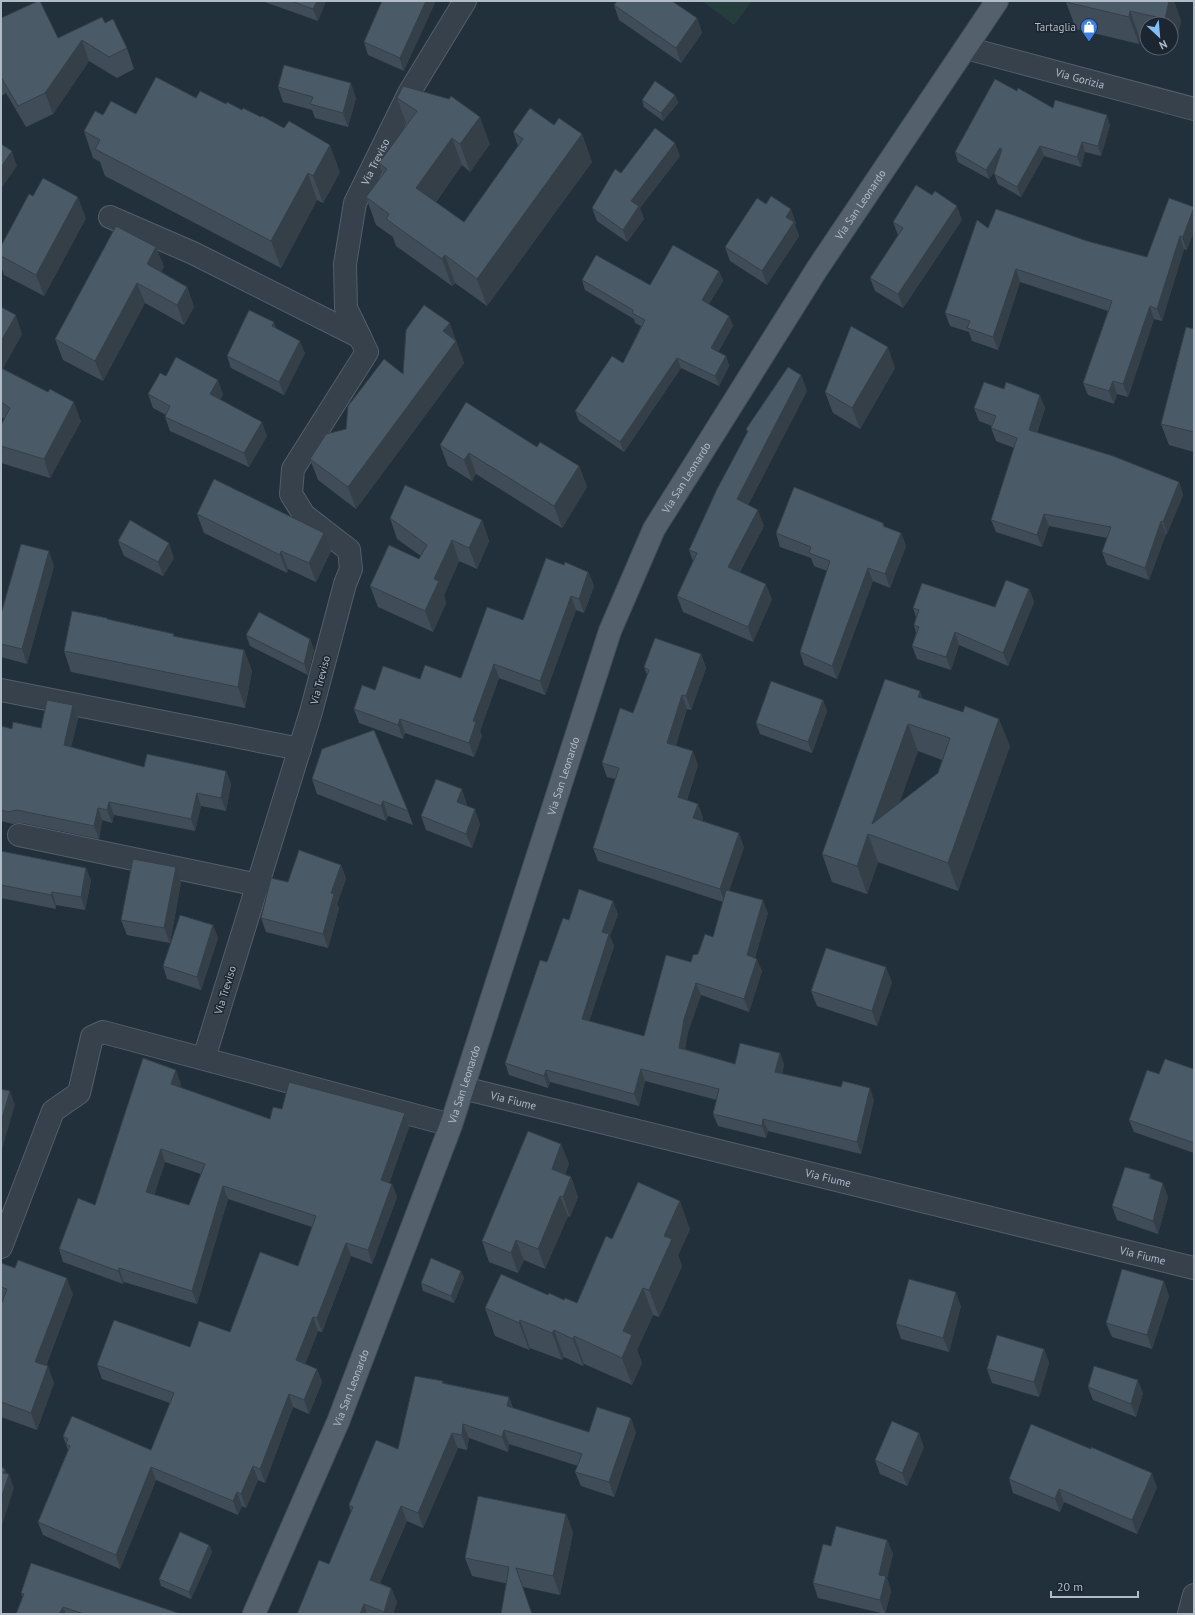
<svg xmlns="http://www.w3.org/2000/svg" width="1195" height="1615" font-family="'PT Sans',sans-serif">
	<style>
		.green { fill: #253e3d }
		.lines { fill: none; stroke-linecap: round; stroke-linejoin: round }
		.minor-casing { stroke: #545f69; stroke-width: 24 }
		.major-casing { stroke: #424d57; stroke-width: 24 }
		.minor { stroke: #36414c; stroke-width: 22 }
		.major { stroke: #54606c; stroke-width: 22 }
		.wall { fill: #404d59; fill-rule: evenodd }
		.shaded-wall { fill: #343f48 }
		.building { fill: #4a5a67; stroke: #343f48; fill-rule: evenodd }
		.labels { text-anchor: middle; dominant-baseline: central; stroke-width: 3; stroke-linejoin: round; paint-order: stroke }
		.poi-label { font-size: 11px; fill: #b1bcc7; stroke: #1b2630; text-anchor: end }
		.street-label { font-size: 11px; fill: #b1bcc7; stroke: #1b2630 }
	</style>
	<rect width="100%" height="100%" fill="#22303b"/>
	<polygon class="green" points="702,1 752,1 734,25"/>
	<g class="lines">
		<g class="minor-casing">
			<g id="minor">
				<path id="s1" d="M966,48l228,61"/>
				<polyline points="110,217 193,253 360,337 367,352 293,469 291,494 304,515 349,550 351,569 345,584 311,712 204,1058"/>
				<path id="s2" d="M360,337l-14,-29 -1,-44 10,-61 54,-110 56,-92"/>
				<polyline points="1,690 300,749"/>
				<polyline points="19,835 258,885"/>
				<path id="s3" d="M463,1088l731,180"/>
				<polyline points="1,1247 53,1111 79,1093 92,1037 103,1032 451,1125"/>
				<polyline points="1189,1614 1194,1595"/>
			</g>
		</g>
		<g class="major-casing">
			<g id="major">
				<path id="s4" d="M254,1614l84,-192 113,-297 159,-494 44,-102 163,-260 180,-268"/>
			</g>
		</g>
		<use href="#minor" class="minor"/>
		<use href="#major" class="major"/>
	</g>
	<g class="wall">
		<polygon points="262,1 326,1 318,21"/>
		<polygon points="382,1 404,71 368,55 364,42"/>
		<polygon points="1066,1 1174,1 1181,21 1175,46 1171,46 1171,24 1147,24 1147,40 1140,38 1139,44 1076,29 1066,2"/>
		<polygon points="614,5 697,18 702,33 681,63 619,20"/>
		<polygon points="1,18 58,38 105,23 127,48 134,69 117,78 89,61 53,114 26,127 6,93 1,96"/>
		<polygon points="278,87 356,98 348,127 315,118 312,110 283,102"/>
		<polygon points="1017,91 1053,108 1110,125 1101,156 1085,152 1081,167 1044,156 1021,197 998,184 994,174 995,171 989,179 958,162 955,152"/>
		<polygon points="675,95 678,103 663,121 644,107 642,100"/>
		<polygon points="196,98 340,172 323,203 317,200 281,268 105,176 100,162 93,158 84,131 103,115 136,114"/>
		<polygon points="397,98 490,144 470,172 462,165 436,202 464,222 518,146 513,132 554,125 582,134 592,162 487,306 455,283 452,286 396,246 393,237 376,225 366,197 383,174 379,163 407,125"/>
		<polygon points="680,156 640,208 644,219 627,242 597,221 592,208 621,173"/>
		<polygon points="1169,198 1187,250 1184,249 1162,321 1154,319 1128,397 1117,394 1114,404 1088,395 1083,383 1108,311 1020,282 998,350 972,341 969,332 950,326 945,313 988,228 1087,241 1147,257"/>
		<polygon points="86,218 44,296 4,275 1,266 1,246"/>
		<polygon points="962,220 903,308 875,291 870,278 898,235 893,222"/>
		<polygon points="796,223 795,225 799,236 767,285 730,261 725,247"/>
		<polygon points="156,247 164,267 161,272 187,287 194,307 184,325 145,303 103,381 63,360 55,339"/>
		<polygon points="719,271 723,281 709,304 729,316 733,326 718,352 726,356 729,366 719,386 681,368 624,452 579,421 575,411 623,363 641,326 635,323 634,319 585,290 582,280 650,285"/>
		<polygon points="1,307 22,334 3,368 81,421 50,478 1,463 1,425 4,419 1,417"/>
		<polygon points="276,328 305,353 284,395 231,368 227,356"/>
		<polygon points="1194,329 1194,452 1169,445 1161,424"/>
		<polygon points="457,345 464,363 356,509 318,480 310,459 346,429 403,374 458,345"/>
		<polygon points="895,368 860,429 833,413 825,392"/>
		<polygon points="801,375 807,391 748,505 764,526 740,572 772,599 753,642 683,612 677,596 693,561 689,550 747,432 746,429"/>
		<polygon points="166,376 223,394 220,400 267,436 249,467 170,431 165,417 166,415 153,408 148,394"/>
		<polygon points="974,408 1045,408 1037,433 1179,482 1183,495 1167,534 1166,534 1149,580 1107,565 1102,552 1107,538 1049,526 1042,547 996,532 991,520 1014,448 996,441 991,428 992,426 979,421"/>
		<polygon points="440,445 537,447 579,466 587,487 562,528 476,474 472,481 448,466"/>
		<polygon points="197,514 331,551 316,582 288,569 287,573 204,533"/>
		<polygon points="390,518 482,520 489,541 477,569 459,561 444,595 446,603 433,632 378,607 370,586 419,559 421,556 397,539"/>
		<polygon points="883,523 885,527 901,533 906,546 890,588 873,581 837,679 804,665 800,652 827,571 814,566 811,558 780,547 776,533"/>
		<polygon points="118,541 174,558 163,576 124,556"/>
		<polygon points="564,565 588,572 594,586 584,613 576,610 545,695 499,678 480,731 482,736 474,757 405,733 403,739 359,723 354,709 375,690 420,679 461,678 523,620"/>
		<polygon points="54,566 27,664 1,657 1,614"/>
		<polygon points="1029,589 1034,602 1008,666 959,645 951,670 917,659 912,646 916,633 914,625 916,617 913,608 995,607"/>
		<polygon points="108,619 174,634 175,637 244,650 252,671 245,708 71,672 64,651"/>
		<polygon points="246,635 310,639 314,650 308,675 250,646"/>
		<polygon points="701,654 706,668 691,710 687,709 676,745 698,765 687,800 698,804 703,818 702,821 744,847 729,891 768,913 755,958 762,971 749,1012 701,995 688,1032 685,1049 735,1064 780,1053 784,1065 782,1074 874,1100 861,1154 768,1131 766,1138 718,1126 713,1114 717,1100 645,1081 639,1106 550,1082 548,1088 509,1075 505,1063 547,962 569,920 618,914 610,936 614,946 589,1021 644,1036 691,962 713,937 723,902 598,861 593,848 615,779 607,777 602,763 633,713 647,675 644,667"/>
		<path d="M923,699l87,47 -52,145 -80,-29 -11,32 -35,-12 -10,-28zM918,751l24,9 -4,13 -39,30z"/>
		<polygon points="823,700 827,711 812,753 760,734 756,723"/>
		<polygon points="73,705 78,718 71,747 144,767 226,771 231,784 226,811 201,806 195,831 114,815 112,823 102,820 99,839 22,823 13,824 1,821 1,726 12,729 41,728"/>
		<polygon points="322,749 408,811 413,825 388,816 386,821 317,794 312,779"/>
		<polygon points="467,804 466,806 480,824 472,848 426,830 421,816"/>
		<polygon points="1,851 86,868 91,881 85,910 56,905 56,909 1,898"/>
		<polygon points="341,865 346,879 337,904 339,908 328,948 266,932 261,918"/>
		<polygon points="181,882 170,943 127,935 121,920"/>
		<polygon points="213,925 218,938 201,990 167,979 163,966"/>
		<polygon points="892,982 877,1026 817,1006 811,991"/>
		<polygon points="1194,1069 1194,1153 1134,1132 1129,1120 1159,1074"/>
		<path d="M181,1084l-1,3 90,32 12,-10 123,4 4,14 -20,56 3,1 5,13 -25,67 -21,-8 -29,76 -4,-1 -13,33 12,5 5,13 -13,32 -16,-7 -28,76 -7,-3 -12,28 -4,-2 -4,9 -82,-35 -36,89 -77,-34 -5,-13 30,-72 -5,-14 88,14 19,-47 -68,-24 -5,-14 93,-18 40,-15 68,-66 14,-39 -84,-28 -31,105 -73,-22 -1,2 -60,-22 -4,-13 36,-44zM165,1162l36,12 -12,31 -35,-10z"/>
		<polygon points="561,1144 569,1164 565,1174 571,1177 578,1197 570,1217 568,1216 545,1269 524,1260 518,1273 489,1262 482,1241"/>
		<polygon points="1150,1174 1152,1180 1168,1197 1158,1234 1117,1220 1112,1206"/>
		<polygon points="690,1229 678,1255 682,1266 659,1317 653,1315 637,1350 642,1363 632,1385 584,1364 583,1366 564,1357 562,1360 530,1348 529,1350 495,1336 485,1308 548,1295 564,1300 577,1303 612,1239"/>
		<polygon points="1,1263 73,1294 46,1366 54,1383 37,1430 1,1417 1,1305 2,1302 1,1301"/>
		<polygon points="461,1271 464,1278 454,1303 423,1291 421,1283"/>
		<polygon points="1169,1296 1152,1349 1112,1337 1106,1323"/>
		<polygon points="961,1306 949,1352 901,1339 896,1324"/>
		<polygon points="1044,1349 1049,1363 1039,1397 992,1383 987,1369"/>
		<polygon points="443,1381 444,1383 509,1397 513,1408 589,1432 636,1432 614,1497 581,1486 575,1472 578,1466 509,1444 508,1452 469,1438 467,1450 458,1448 423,1528 407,1521 380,1583 391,1588 397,1602 393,1614 297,1614 329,1564 351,1512 349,1505 398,1449"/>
		<polygon points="1088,1387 1143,1393 1136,1417 1093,1400"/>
		<polygon points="924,1447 907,1486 880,1474 875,1460"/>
		<polygon points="1009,1479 1157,1487 1137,1534 1064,1502 1060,1512 1013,1493"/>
		<polygon points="566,1514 573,1533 560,1595 472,1576 465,1558"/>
		<polygon points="887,1540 893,1554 887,1578 891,1591 885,1614 818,1598 813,1583 831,1546"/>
		<polygon points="209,1545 212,1552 191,1599 161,1586 159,1579"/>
		<polygon points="21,1593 181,1614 16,1614 23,1597"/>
	</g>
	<g class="shaded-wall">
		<polygon points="317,1 326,1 318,21 313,9"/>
		<polygon points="426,1 436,1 404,71 400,58"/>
		<polygon points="1169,1 1174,1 1181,21 1175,46 1171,37 1171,24 1166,24 1165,19"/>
		<polygon points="1130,11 1140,38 1139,44 1129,17"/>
		<polygon points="697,18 702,33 681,63 676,48"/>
		<polygon points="82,40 89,61 53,114 45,93"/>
		<polygon points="351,83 356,98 348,127 343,113"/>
		<polygon points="675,95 678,103 663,121 661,113"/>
		<polygon points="1107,115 1110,125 1101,156 1098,146"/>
		<polygon points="480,117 490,144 470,172 460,144"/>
		<polygon points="582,134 592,162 487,306 477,279"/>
		<polygon points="452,138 462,165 426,215 416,188"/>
		<polygon points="1082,142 1085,152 1081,167 1077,157"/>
		<polygon points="675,143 680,156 640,208 644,219 627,242 623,230 631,201"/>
		<polygon points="330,145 340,172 323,203 313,176"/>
		<polygon points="1040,146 1044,156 1021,197 1017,187"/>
		<polygon points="1000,148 1004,158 989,179 986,170"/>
		<polygon points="12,151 17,166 1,189 1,167"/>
		<polygon points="308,173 317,200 281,268 271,241"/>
		<polygon points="78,197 86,218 44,296 36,275"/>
		<polygon points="957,206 962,220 903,308 898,294"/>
		<polygon points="1194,207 1194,232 1187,250 1183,237"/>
		<polygon points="791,209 796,223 795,225 799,236 767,285 762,271 786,217"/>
		<polygon points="1180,236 1184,249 1162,321 1157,309"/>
		<polygon points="156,247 164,267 155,284 147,264"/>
		<polygon points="445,255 455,283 452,286 442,259"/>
		<polygon points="1016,269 1020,282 998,350 993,337"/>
		<polygon points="719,271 723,281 705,310 702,300"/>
		<polygon points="137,283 145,303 103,381 95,361"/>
		<polygon points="187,287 194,307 184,325 177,305"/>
		<polygon points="1150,306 1154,319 1128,397 1123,384"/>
		<polygon points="16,315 22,334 1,372 1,341"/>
		<polygon points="729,316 733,326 715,358 711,348"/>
		<polygon points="274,322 279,335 272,326"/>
		<polygon points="450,323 464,363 356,509 348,487 443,331"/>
		<polygon points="300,341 305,353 284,395 279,382"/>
		<polygon points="888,347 895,368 860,429 852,408"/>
		<polygon points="726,356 729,366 719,386 715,376"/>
		<polygon points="677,358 681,368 624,452 620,442"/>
		<polygon points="801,375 807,391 743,515 737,499"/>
		<polygon points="218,380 223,394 215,408 210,394"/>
		<polygon points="1113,381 1117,394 1114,404 1109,391"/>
		<polygon points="1040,395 1045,408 1033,443 1029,430"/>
		<polygon points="74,402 81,421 50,478 44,459"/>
		<polygon points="262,422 267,436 249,467 244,453"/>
		<polygon points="469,453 476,474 472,481 464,460"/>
		<polygon points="579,466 587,487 562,528 554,506"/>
		<polygon points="1179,482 1183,495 1167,534 1163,522"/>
		<polygon points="758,510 764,526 734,583 728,567"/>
		<polygon points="1044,514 1049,526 1042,547 1037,535"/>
		<polygon points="482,520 489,541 477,569 469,548"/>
		<polygon points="1161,521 1166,534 1149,580 1145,568"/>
		<polygon points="324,533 331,551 316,582 309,563"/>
		<polygon points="901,533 906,546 890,588 885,574"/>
		<polygon points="452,540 459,561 444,595 446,603 433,632 425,611 434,579"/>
		<polygon points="169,543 174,558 163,576 158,562"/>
		<polygon points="49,551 54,566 27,664 22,649"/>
		<polygon points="281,551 288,569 287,573 280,555"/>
		<polygon points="868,568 873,581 837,679 832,666"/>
		<polygon points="588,572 594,586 584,613 579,599"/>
		<polygon points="766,584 772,599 753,642 748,627"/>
		<polygon points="1029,589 1034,602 1008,666 1003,653"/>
		<polygon points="571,596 576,610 545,695 540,681"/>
		<polygon points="955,632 959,645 951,670 946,657"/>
		<polygon points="310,639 314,650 308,675 304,664"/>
		<polygon points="244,650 252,671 245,708 238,687"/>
		<polygon points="701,654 706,668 691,710 686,696"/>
		<polygon points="494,664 499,678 480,731 482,736 474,757 469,743 473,721"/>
		<polygon points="920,691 931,719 918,697"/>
		<polygon points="682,695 687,709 672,756 667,743"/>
		<polygon points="823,700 827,711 812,753 808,742"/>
		<polygon points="73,705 78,718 68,758 64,745"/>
		<polygon points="400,719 405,733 403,739 398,725"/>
		<polygon points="999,719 1010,746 958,891 948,863"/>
		<polygon points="908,724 918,751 886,841 872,824"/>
		<polygon points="693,751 698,765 683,811 678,797"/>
		<polygon points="226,771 231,784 226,811 221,798"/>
		<polygon points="462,789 467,804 462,817 457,802"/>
		<polygon points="197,793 201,806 195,831 191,819"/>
		<polygon points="383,801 388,816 386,821 381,806"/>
		<polygon points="109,802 114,815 112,823 107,810"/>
		<polygon points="698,804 703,818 698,832 693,818"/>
		<polygon points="98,808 102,820 99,839 94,826"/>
		<polygon points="475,809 480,824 472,848 466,834"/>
		<polygon points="739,833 744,847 725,903 720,889"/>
		<polygon points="868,834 878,862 867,894 857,866"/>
		<polygon points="341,865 346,879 337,904 339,908 328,948 323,934 331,893"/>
		<polygon points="176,867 181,882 170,943 164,928"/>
		<polygon points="86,868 91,881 85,910 81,897"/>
		<polygon points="52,892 56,905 56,909 51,895"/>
		<polygon points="763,900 768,913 752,967 747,955"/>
		<polygon points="613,901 618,914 610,936 614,946 586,1032 582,1019 602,932"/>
		<polygon points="213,925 218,938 201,990 197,977"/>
		<polygon points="757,959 762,971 749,1012 744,999"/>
		<polygon points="886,967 892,982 877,1026 872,1011"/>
		<polygon points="696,983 701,995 688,1032 683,1060 679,1048 684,1019"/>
		<polygon points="780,1053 784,1065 779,1084 775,1072"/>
		<polygon points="641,1069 645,1081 639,1106 634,1094"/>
		<polygon points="176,1070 181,1084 176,1098 171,1084"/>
		<polygon points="546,1070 550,1082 548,1088 544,1076"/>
		<polygon points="870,1088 874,1100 861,1154 857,1142"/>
		<polygon points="10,1091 15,1105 1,1153 1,1122"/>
		<polygon points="405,1113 409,1127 386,1193 381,1180"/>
		<polygon points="763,1119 768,1131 766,1138 762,1126"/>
		<polygon points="561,1144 569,1164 559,1189 552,1169"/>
		<polygon points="161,1149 165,1162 151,1205 146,1192"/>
		<polygon points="1150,1174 1155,1188 1149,1178"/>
		<polygon points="571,1177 578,1197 570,1217 563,1197"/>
		<polygon points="1163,1183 1168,1197 1158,1234 1153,1221"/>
		<polygon points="392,1184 397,1197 372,1264 368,1250"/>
		<polygon points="223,1186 228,1199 197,1304 192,1291"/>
		<polygon points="560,1196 568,1216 545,1269 538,1249"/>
		<polygon points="680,1201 690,1229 678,1255 682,1266 659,1317 649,1290 664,1236"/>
		<polygon points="516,1240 524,1260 518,1273 511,1253"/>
		<polygon points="346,1243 351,1256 322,1332 317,1318"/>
		<polygon points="119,1268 124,1282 123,1284 118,1271"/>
		<polygon points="461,1271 464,1278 454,1303 451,1296"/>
		<polygon points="67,1278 73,1294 41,1378 35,1362"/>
		<polygon points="1164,1281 1169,1296 1152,1349 1147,1335"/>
		<polygon points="643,1288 653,1315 637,1350 642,1363 632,1385 622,1358 623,1331"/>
		<polygon points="956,1292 961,1306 949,1352 943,1338"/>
		<polygon points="313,1317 318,1331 301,1374 296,1360"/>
		<polygon points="520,1320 530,1348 529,1350 519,1323"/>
		<polygon points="554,1330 564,1357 562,1360 552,1333"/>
		<polygon points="574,1336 584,1364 583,1366 573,1339"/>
		<polygon points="1044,1349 1049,1363 1039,1397 1034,1382"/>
		<polygon points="48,1366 54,1383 37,1430 31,1413"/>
		<polygon points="317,1369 322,1382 309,1414 304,1400"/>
		<polygon points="1138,1380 1143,1393 1136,1417 1131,1404"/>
		<polygon points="289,1394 293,1407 265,1483 260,1469"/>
		<polygon points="509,1397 514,1412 507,1406"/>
		<polygon points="631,1418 636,1432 614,1497 609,1482"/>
		<polygon points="463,1424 469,1438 467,1450 462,1435"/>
		<polygon points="504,1430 509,1444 508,1452 502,1437"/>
		<polygon points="452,1433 458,1448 423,1528 418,1513"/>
		<polygon points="919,1433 924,1447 907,1486 902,1473"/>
		<polygon points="253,1466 258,1480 246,1508 241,1494"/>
		<polygon points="151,1467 156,1480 120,1569 116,1555"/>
		<polygon points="5,1469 8,1477 9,1474 14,1488 1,1528 1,1499 3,1473"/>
		<polygon points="1152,1473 1157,1487 1137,1534 1132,1520"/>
		<polygon points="1059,1489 1064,1502 1060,1512 1055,1499"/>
		<polygon points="237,1492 242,1506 238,1515 233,1501"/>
		<polygon points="401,1506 407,1521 375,1594 370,1580"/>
		<polygon points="566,1514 573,1533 560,1595 553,1576"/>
		<polygon points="887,1540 893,1554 887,1578 891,1591 885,1614 880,1600 879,1575"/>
		<polygon points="209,1545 212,1552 191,1599 189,1592"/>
		<polygon points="391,1588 397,1602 393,1614 385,1614 384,1612"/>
		<polygon points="364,1604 367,1614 360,1614"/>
		<polygon points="63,1607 66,1614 59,1614"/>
	</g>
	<g class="building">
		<polygon points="38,1 40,1 58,38 102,17 105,23 113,19 127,48 109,57 82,40 45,93 18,106 1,77 1,18"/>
		<polygon points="291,1 317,1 313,9"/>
		<polygon points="382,1 426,1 400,58 364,42"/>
		<polygon points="617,1 672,1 697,18 676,48 614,5"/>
		<polygon points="1066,1 1169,1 1165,19 1130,11 1129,17 1066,2"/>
		<polygon points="284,65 351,83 343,113 310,104 313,97 278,87"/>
		<polygon points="156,77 196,98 200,91 226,104 227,102 242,110 243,108 261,117 262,116 284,128 289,121 330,145 313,176 308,173 271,241 95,149 100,140 84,131 95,111 103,115 111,101 136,114"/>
		<polygon points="995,79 1017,91 1018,88 1053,108 1055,100 1107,115 1098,146 1082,142 1077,157 1040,146 1017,187 994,174 1002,149 1000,148 986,170 955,152"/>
		<polygon points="655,81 675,95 661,113 642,100"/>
		<polygon points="403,86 449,99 451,96 480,117 460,144 452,138 416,188 464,222 523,139 513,132 530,108 554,125 559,118 582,134 477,279 445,255 442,259 386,219 389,214 366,197 387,169 379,163 417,111 397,98"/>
		<polygon points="655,128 675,143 631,201 639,206 623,230 592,208 615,169 621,173"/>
		<polygon points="1,144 12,151 1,167"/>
		<polygon points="43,178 78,197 36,275 1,256 1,246 29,194 33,196"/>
		<polygon points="916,185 932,195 935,191 957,206 898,294 870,278 903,228 893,222"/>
		<polygon points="771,196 791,209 786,217 794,222 762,271 725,247 757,198 766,204"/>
		<polygon points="1169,198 1194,207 1183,237 1180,236 1157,309 1150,306 1123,384 1113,381 1109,391 1083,383 1112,301 1016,269 993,337 967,328 970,321 945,313 977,220 988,228 996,209 1087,241 1147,257"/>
		<polygon points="116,226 156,247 147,264 187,287 177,305 137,283 95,361 55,339"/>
		<polygon points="673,245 719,271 702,300 729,316 711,348 726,356 715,376 677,358 620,442 575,411 612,356 623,363 645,320 632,313 633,310 582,280 596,255 650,285"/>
		<polygon points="424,305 450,323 443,331 456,341 348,487 310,459 326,434 346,429 348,406 384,359 403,374 406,330"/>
		<polygon points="1,307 16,315 1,341"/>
		<polygon points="249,310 274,322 272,326 300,341 279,382 227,356"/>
		<polygon points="851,326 888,347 852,408 825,392"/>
		<polygon points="1186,327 1194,329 1194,432 1161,424"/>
		<polygon points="176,357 218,380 210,394 262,422 244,453 165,417 170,406 148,394 160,373 166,376"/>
		<polygon points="788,367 801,375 737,499 758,510 728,567 766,584 748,627 677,596 697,553 689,550 717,489 748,431 746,429"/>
		<polygon points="1,368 48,392 50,389 74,402 44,459 1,446 1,425 10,408 1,402"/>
		<polygon points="984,382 1004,389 1006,382 1040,395 1029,430 1113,456 1179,482 1163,522 1161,521 1145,568 1102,552 1111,527 1044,514 1037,535 991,520 1017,438 991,428 996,416 974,408"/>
		<polygon points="466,402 537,447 540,442 579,466 554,506 469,453 464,460 440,445"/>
		<polygon points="214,479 324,533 309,563 281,551 280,555 197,514"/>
		<polygon points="405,485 482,520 469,548 452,540 434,579 439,581 425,611 370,586 389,545 419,559 427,545 390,518"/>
		<polygon points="794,487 883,523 883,526 901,533 885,574 868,568 832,666 800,652 830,561 809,553 811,547 776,533"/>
		<polygon points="130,520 169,543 158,562 118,541"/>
		<polygon points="21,544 49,551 22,649 1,644 1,614"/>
		<polygon points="546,558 564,565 565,562 588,572 579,599 571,596 540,681 494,664 473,721 476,722 469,743 400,719 398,725 354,709 362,685 375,690 383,666 420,679 425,665 461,678 487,607 523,620"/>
		<polygon points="1006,580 1029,589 1003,653 955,632 946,657 912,646 919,627 914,625 919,610 913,608 922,583 995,607"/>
		<polygon points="72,611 107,618 107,619 174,634 173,636 244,650 238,687 64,651"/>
		<polygon points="259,612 310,639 304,664 246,635"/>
		<polygon points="655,638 701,654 686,696 682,695 667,743 693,751 678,797 698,804 693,818 739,833 720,889 593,848 619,768 602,763 620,708 633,713 649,670 644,667"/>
		<path d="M885,679l35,12 -2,6 45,15 2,-6 34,13 -51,144 -80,-29 -11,32 -35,-12zM908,724l42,14 -12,35 -66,51z"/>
		<polygon points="771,681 823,700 808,742 756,723"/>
		<polygon points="47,700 73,705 64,745 144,767 147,754 226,771 221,798 197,793 191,819 109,802 107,810 98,808 94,826 17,810 8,812 1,810 1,726 12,729 13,722 41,728"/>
		<polygon points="374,730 408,811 383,801 381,806 312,779 322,749"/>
		<polygon points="436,779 462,789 457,802 475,809 466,834 421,816"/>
		<polygon points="299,850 341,865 331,893 334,894 323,934 261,918 271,878 288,882"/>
		<polygon points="1,851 86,868 81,897 52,892 51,895 1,885"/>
		<polygon points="133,859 176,867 164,928 121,920"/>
		<polygon points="579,889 613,901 602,932 609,934 582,1019 644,1036 666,955 691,962 693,955 698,954 705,934 713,937 726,890 763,900 747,955 757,959 744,999 696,983 684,1019 679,1048 735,1064 740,1043 780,1053 775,1072 841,1087 843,1081 870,1088 857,1142 763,1119 762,1126 713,1114 719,1089 641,1069 634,1094 546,1070 544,1076 505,1063 540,960 547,962 563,918 569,920"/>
		<polygon points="180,915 213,925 197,977 163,966"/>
		<polygon points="826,948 886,967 872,1011 811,991"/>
		<path d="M143,1058l33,12 -5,14 99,35 3,-12 9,2 7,-27 116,31 -24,67 11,4 -24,66 -22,-7 -29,75 -4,-1 -17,43 21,9 -13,31 -15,-6 -29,75 -7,-3 -12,28 -4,-2 -4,9 -82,-34 -35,88 -78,-33 32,-76 -4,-2 2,-5 -5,-3 9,-20 79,34 23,-57 -77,-28 17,-45 76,27 9,-26 31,11 30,-80 38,14 18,-50 -93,-30 -31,105 -73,-23 -1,3 -59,-22 19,-51 17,7zM161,1149l44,15 -16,41 -43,-13z"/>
		<polygon points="1165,1059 1194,1069 1194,1143 1129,1120 1147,1070 1159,1074"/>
		<polygon points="1,1089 10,1091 1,1122"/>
		<polygon points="528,1131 561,1144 552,1169 571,1177 563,1197 560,1196 538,1249 516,1240 511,1253 482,1241"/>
		<polygon points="1125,1167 1150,1174 1149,1178 1163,1183 1153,1221 1112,1206"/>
		<polygon points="638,1182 680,1201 664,1236 672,1239 649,1290 643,1288 623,1331 632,1335 622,1358 574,1336 573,1339 554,1330 552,1333 520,1320 519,1323 485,1308 501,1274 548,1295 549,1293 564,1300 565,1298 577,1303 606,1236 612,1239"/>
		<polygon points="431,1258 461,1271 451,1296 421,1283"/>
		<polygon points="18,1260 67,1278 35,1362 48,1366 31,1413 1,1402 1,1305 7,1289 1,1287 1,1263 15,1268"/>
		<polygon points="1122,1269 1164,1281 1147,1335 1106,1323"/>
		<polygon points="909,1279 956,1292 943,1338 896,1324"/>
		<polygon points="997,1335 1044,1349 1034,1382 987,1369"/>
		<polygon points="1094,1366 1138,1380 1131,1404 1088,1387"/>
		<polygon points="415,1376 443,1381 442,1383 509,1397 507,1406 589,1432 597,1407 631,1418 609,1482 575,1472 582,1454 504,1430 502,1437 463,1424 462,1435 452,1433 418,1513 401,1506 370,1580 391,1588 384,1612 364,1604 360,1614 297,1614 319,1560 329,1564 353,1507 349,1505 376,1440 398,1449"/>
		<polygon points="892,1421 919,1433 902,1473 875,1460"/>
		<polygon points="1031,1424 1091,1449 1091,1447 1152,1473 1132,1520 1059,1489 1055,1499 1009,1479"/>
		<polygon points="1,1467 5,1469 3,1473 9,1474 1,1499"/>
		<polygon points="478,1496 566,1514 553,1576 516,1568 532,1614 501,1614 509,1567 465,1558"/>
		<polygon points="836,1526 887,1540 879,1575 886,1576 880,1600 813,1583 823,1544 831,1546"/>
		<polygon points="180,1532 209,1545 189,1592 159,1579"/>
		<polygon points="31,1563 181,1614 84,1614 63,1607 59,1614 16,1614 24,1594 21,1593"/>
	</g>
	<defs>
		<g id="shop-pin" transform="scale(0.9)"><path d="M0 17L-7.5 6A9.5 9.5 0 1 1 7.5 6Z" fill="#3f7fe0" stroke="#1b2630"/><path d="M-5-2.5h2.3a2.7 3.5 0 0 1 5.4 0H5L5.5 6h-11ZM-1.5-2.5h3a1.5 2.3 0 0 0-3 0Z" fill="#fff"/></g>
	</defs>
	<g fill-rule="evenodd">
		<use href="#shop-pin" x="1089" y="27"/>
	</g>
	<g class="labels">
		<g class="poi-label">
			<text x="1076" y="27">Tartaglia</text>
		</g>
		<g class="street-label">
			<text stroke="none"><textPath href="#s1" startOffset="118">Via Gorizia</textPath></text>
			<text stroke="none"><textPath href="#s2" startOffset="184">Via Treviso</textPath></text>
			<text stroke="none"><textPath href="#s4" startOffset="1542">Via San Leonardo</textPath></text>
			<text stroke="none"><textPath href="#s4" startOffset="1218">Via San Leonardo</textPath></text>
			<text transform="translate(320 680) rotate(-75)">Via Treviso</text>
			<text stroke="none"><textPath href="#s4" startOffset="894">Via San Leonardo</textPath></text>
			<text transform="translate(225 990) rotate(-73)">Via Treviso</text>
			<text stroke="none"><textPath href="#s4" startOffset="570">Via San Leonardo</textPath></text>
			<text stroke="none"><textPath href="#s3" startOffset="52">Via Fiume</textPath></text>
			<text stroke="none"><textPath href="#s3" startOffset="376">Via Fiume</textPath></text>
			<text stroke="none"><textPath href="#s3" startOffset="700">Via Fiume</textPath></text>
			<text stroke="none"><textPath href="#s4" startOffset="246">Via San Leonardo</textPath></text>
		</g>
	</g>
	<rect width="1195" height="1615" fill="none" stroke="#b1bcc7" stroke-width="4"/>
	<g transform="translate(1159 36) rotate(154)"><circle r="19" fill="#1b2630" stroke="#57626c"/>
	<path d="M0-3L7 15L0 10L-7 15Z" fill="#84bef9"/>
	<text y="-6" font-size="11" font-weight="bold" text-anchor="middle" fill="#b1bcc7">N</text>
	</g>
	<path d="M1051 1591v6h87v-6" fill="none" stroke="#b1bcc7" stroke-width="2"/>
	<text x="1057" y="1591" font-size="12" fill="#b1bcc7" stroke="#1b2630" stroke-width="3" paint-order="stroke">20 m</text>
</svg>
